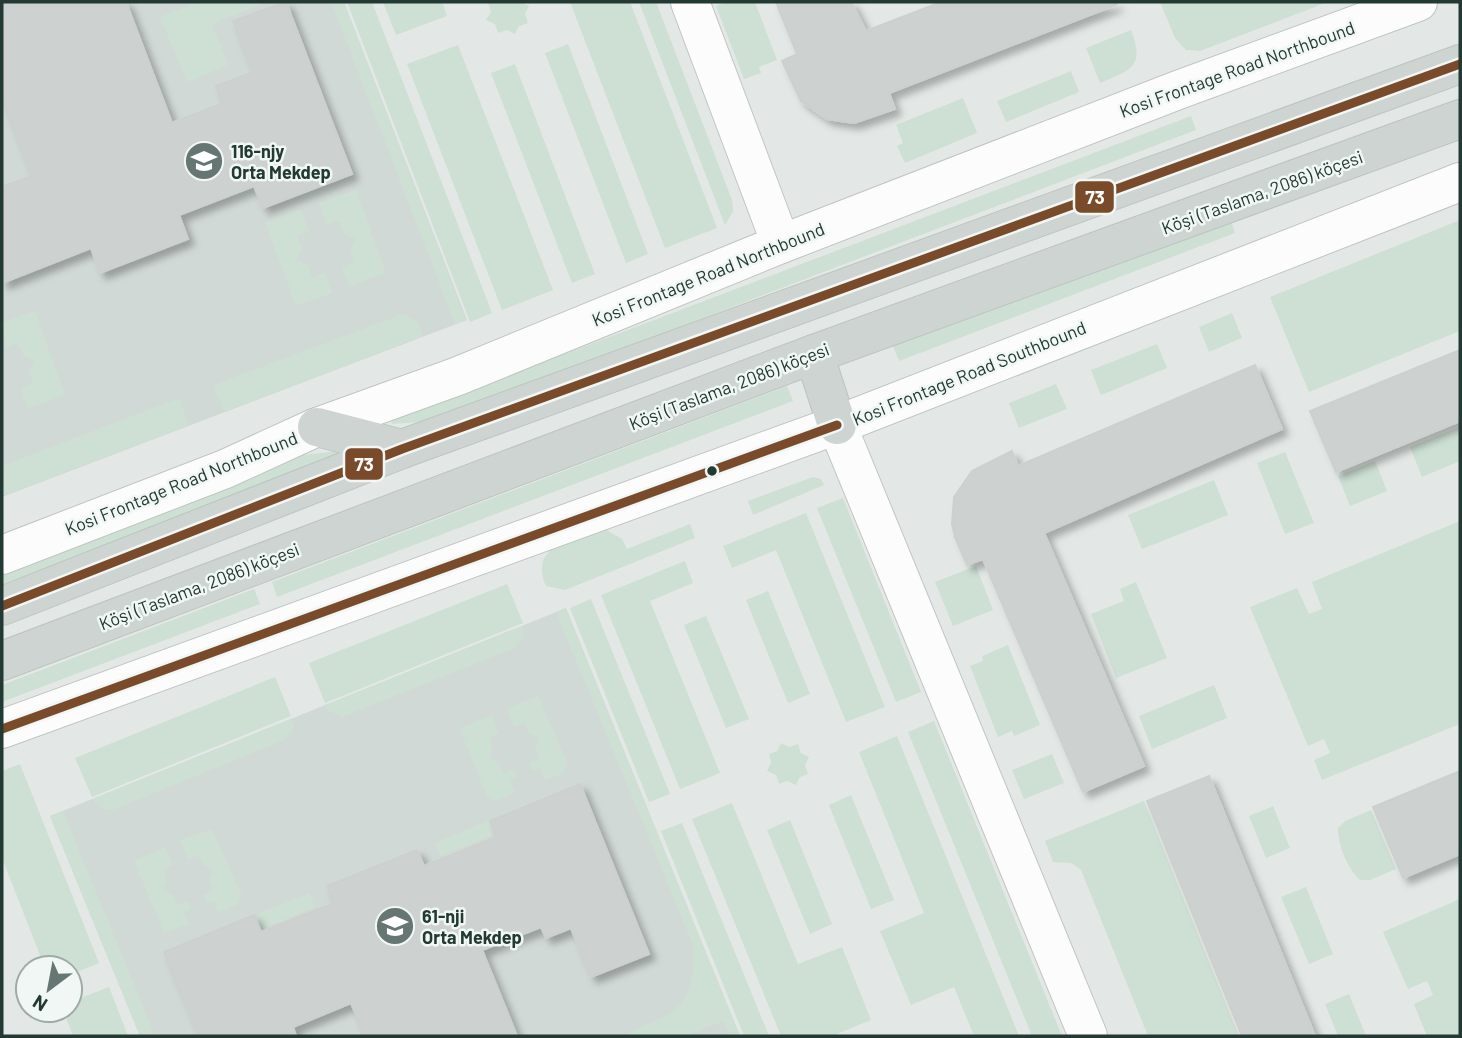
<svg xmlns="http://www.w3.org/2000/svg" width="1462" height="1038" font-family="Barlow,sans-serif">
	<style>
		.built { fill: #d1d9d6 }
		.green { fill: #cde0d3 }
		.building { fill: #cdd1d0; stroke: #ccd1cf; stroke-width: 2; filter: url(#shadow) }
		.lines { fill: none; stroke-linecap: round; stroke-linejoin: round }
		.minor-casing { stroke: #c0c5c3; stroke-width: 40 }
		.tertiary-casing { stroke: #c0c5c3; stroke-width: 40 }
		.primary-casing { stroke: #bcc4c2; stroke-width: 40 }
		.minor { stroke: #fbfcfb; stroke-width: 38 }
		.tertiary { stroke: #fbfcfb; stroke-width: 38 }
		.primary { stroke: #ced4d2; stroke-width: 38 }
		.bus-1-casing { stroke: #f1f7f4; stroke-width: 14 }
		.bus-1 { stroke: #7a4b2a; stroke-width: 9 }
		.bus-dot { fill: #233933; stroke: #f1f7f4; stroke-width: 2.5 }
		.labels { text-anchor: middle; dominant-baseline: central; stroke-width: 5; stroke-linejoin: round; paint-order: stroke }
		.street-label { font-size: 18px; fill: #233933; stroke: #f1f7f4 }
		.poi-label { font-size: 18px; font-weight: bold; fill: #233933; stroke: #f1f7f4; text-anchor: start }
		.line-badge { stroke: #f1f7f4; stroke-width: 2.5 }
		.badge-label { font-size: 19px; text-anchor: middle; font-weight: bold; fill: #fff }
	</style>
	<defs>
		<filter id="shadow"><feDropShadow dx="6" dy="6" stdDeviation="3.5" flood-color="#0004"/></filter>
	</defs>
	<rect width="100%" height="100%" fill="#e3e8e6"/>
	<g class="built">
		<polygon points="2,2 344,2 467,320 2,497"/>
		<polygon points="566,608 740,1036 140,1036 50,816"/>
	</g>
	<g class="green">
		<polygon points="197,2 266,2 212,24 228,65 187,82 160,17"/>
		<polygon points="331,2 344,2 466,320 455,324"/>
		<polygon points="347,2 372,2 492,313 470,322"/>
		<polygon points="383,2 442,2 447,16 396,35"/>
		<polygon points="492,2 520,2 529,6 525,14 528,23 519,26 515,34 507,30 498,33 495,24 486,20 491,12 488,3"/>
		<polygon points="570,2 630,2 717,228 665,248"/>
		<polygon points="639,2 656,2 732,200 733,211 725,225"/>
		<polygon points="726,2 755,2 777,60 759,67 761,73 744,79 716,6"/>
		<polygon points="1160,2 1328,2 1200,51 1186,50 1175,38"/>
		<path d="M1131,30c14,36 1,40 -31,53l-14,-35z"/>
		<polygon points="568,44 648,254 626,263 545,53"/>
		<polygon points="458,45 553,290 502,310 407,64"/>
		<polygon points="515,64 595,274 572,283 491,73"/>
		<polygon points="1071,71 1079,92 1006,122 997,101"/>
		<polygon points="963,98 977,133 905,163 897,146 903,143 896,125"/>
		<polygon points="1191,116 1196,130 433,421 392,424 391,420"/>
		<polygon points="356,190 386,273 349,286 342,267 354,262 350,250 355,239 344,233 339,221 327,225 319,203"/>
		<polygon points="301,209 309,232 297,236 302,248 296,260 308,265 312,278 325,273 332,293 296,305 265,222"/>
		<polygon points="1230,218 1235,233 899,361 893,346"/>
		<polygon points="1460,220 1460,331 1309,392 1270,297"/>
		<polygon points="35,311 65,395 28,408 21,389 33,384 29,372 34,361 23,355 18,343 6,347 2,323"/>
		<polygon points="1232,313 1242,338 1209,352 1199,327"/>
		<polygon points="403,314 417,321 423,336 224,412 213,385"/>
		<polygon points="1157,344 1167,368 1101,395 1091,370"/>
		<polygon points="1056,384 1067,409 1019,428 1009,403"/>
		<polygon points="787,386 793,401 277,597 272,582"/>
		<polygon points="179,398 189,425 2,496 2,466"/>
		<polygon points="1460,427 1460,461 1422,477 1410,447"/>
		<polygon points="337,451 339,456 2,584 2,568 295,456"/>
		<polygon points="1285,452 1314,523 1285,534 1257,463"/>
		<polygon points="1375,461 1387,491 1350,506 1338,476"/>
		<polygon points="813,477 821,479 824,485 753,515 748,501"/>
		<polygon points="1214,480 1228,515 1142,549 1128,515"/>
		<polygon points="843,498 921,692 896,702 817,508"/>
		<polygon points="806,513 885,707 846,722 776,550 732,568 723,546"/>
		<polygon points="1460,521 1460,724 1322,780 1314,760 1330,753 1324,739 1308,746 1250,607 1297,588 1309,614 1322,609 1312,582"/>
		<path d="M690,524l5,14 -130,52 -19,-4c-18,-42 28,-46 59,-57l17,10 5,10z"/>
		<polygon points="685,561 693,583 650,601 720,773 680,789 601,595"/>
		<polygon points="976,566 993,610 953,626 935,582"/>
		<polygon points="1136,582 1167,658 1116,678 1091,614 1124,601 1120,589"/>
		<polygon points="507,584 523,623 325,703 309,663"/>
		<polygon points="254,589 260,604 2,702 2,685"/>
		<polygon points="768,591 810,694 788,703 746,600"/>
		<polygon points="591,599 670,794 649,802 570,608"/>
		<path d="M565,608l175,428h-10l-7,-15 -38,15h-59c13,-11 29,-13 43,-22 24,-16 26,-44 24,-69l-137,-333z"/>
		<polygon points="706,616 749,719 726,728 684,625"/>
		<polygon points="523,626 523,637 514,648 342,717 327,710 325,705"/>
		<polygon points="1008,645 1040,725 1014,736 1012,731 998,737 970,666 983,661 982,656"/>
		<polygon points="275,677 291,716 92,797 75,758"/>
		<polygon points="1214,685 1227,718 1152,749 1139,716"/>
		<polygon points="538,696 568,764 563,773 545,780 539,768 532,771 529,763 539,759 535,748 539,738 529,733 524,723 514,727 506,709"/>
		<polygon points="492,715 499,733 489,737 493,748 489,758 499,763 503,773 514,769 517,777 510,780 515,793 495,801 487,797 460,729"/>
		<polygon points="291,719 294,727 284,740 112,810 104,809 93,799"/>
		<polygon points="934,721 1062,1036 1032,1036 908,732"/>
		<polygon points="897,736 1019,1036 974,1036 954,987 911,1005 880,931 924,913 859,752"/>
		<polygon points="781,743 789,747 798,744 801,753 809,757 805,765 808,774 800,777 796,785 787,781 779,784 776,775 767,771 771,763 769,754 777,751"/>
		<polygon points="1052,754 1064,783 1024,799 1012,770"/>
		<polygon points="20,764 99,963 70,975 70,968 45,968 2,858 2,771"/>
		<polygon points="851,795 894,900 871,909 829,805"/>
		<polygon points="1144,801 1239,1036 1148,1036 1081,870 1071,863 1053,862 1045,841"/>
		<polygon points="732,803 798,964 842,947 871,1020 832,1036 781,1036 692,819"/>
		<polygon points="1273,806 1290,848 1266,858 1249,816"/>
		<path d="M1371,810l25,59 -26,11h-10c-13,-12 -22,-35 -22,-52l7,-7z"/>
		<polygon points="63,811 155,1036 140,1036 50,816"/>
		<polygon points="790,820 832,924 810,934 767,830"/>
		<polygon points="488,821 493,835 440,856 435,843"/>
		<polygon points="682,823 769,1036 744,1036 661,831"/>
		<polygon points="212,829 242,896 237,905 218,912 214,901 206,903 203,895 213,890 209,880 213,870 203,865 198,855 188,860 180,840"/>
		<polygon points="165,847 173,865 163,869 167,880 163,890 173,895 178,905 188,901 191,909 184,912 189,924 164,933 134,861"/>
		<polygon points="1306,887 1333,954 1309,964 1281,897"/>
		<polygon points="310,893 315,907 263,928 257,914"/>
		<polygon points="1460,899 1460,1036 1427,1036 1414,1004 1433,995 1427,981 1408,989 1383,932"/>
		<polygon points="109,987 128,1036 73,1036 63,1010 70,1010 70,1002"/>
		<polygon points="1349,994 1366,1036 1338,1036 1325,1004"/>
	</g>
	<g class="building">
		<polygon points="2,2 126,2 172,123 223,103 216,86 253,72 233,21 286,2 352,174 263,208 254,186 179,215 188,239 100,273 91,248 2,283 2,187 32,176 2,98"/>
		<polygon points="776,2 851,2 866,31 941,2 1118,4 889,93 895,109 854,123 827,119 801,101 782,61 797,54"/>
		<polygon points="1460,350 1460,421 1336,472 1310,411"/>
		<polygon points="1255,365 1282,429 1044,533 1144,766 1083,792 983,559 967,565 955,537 952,524 954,497 972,471 1012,451 1018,466"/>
		<polygon points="1460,771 1460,854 1403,878 1373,807"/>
		<polygon points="1209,776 1315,1036 1242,1036 1147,801"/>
		<polygon points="580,784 649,954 591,977 571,928 546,938 541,927 482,950 517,1036 365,1036 351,1003 293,1027 296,1036 199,1036 164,952 254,915 261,932 334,903 327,886 417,850 424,866 497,837 490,821"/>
	</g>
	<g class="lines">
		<g class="minor-casing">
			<g id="minor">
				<polyline points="837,425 1088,1036"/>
				<polyline points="2,555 225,469 317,427 458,376 781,244 1178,90 1418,2"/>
				<polyline points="2,729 837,425 1460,182"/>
			</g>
		</g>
		<g class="tertiary-casing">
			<polyline id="tertiary" points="690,2 781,244"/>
		</g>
		<g class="primary-casing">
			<g id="primary">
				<polyline points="814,354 837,425"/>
				<polyline points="317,427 402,449"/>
				<polyline points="2,606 402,449 1460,64"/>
				<polyline points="2,661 814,354 1460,119"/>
			</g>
		</g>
		<use href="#minor" class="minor"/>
		<use href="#tertiary" class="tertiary"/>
		<use href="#primary" class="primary"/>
		<g class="bus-1-casing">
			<g id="bus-1">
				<polyline points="2,606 402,449 1460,64"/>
				<polyline points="2,729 837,425"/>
			</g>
		</g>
		<use href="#bus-1" class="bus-1"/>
	</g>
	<defs>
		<g id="school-disc" transform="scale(2.0125)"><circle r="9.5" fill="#667672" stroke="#f1f7f4"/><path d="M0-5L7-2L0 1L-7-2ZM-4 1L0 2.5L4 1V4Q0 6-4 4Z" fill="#fff"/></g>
	</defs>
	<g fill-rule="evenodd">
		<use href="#school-disc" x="204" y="161"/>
		<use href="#school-disc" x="395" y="926"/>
	</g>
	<circle class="bus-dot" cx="712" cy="471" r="6"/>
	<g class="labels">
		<g class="street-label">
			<text transform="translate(1237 69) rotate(-20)">Kosi Frontage Road Northbound</text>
			<text transform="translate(1262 192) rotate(-20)">Köşi (Taslama, 2086) köçesi</text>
			<text transform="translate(708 274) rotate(-22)">Kosi Frontage Road Northbound</text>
			<text transform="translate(969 373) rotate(-22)">Kosi Frontage Road Southbound</text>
			<text transform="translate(729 386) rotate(-21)">Köşi (Taslama, 2086) köçesi</text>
			<text transform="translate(181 483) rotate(-22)">Kosi Frontage Road Northbound</text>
			<text transform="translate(199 586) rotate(-21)">Köşi (Taslama, 2086) köçesi</text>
		</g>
		<g class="poi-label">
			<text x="231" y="151">116-njy<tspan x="231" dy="21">Orta Mekdep</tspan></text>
			<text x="422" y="916">61-nji<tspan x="422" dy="21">Orta Mekdep</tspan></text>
		</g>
	</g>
	<g class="line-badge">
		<rect x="1074" y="180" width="41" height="34" rx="7" fill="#7a4b2a"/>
		<rect x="344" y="447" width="40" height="34" rx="7" fill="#7a4b2a"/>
	</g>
	<g class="badge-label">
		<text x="1095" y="204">73</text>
		<text x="364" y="471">73</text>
	</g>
	<rect width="1462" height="1038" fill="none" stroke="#233933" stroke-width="7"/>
	<g transform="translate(49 989) rotate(212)"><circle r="33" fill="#f1f7f4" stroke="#9faba7" stroke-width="2"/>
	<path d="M0-5L12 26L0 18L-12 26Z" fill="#667672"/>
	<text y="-10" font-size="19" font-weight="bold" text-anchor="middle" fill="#233933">N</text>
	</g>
</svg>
